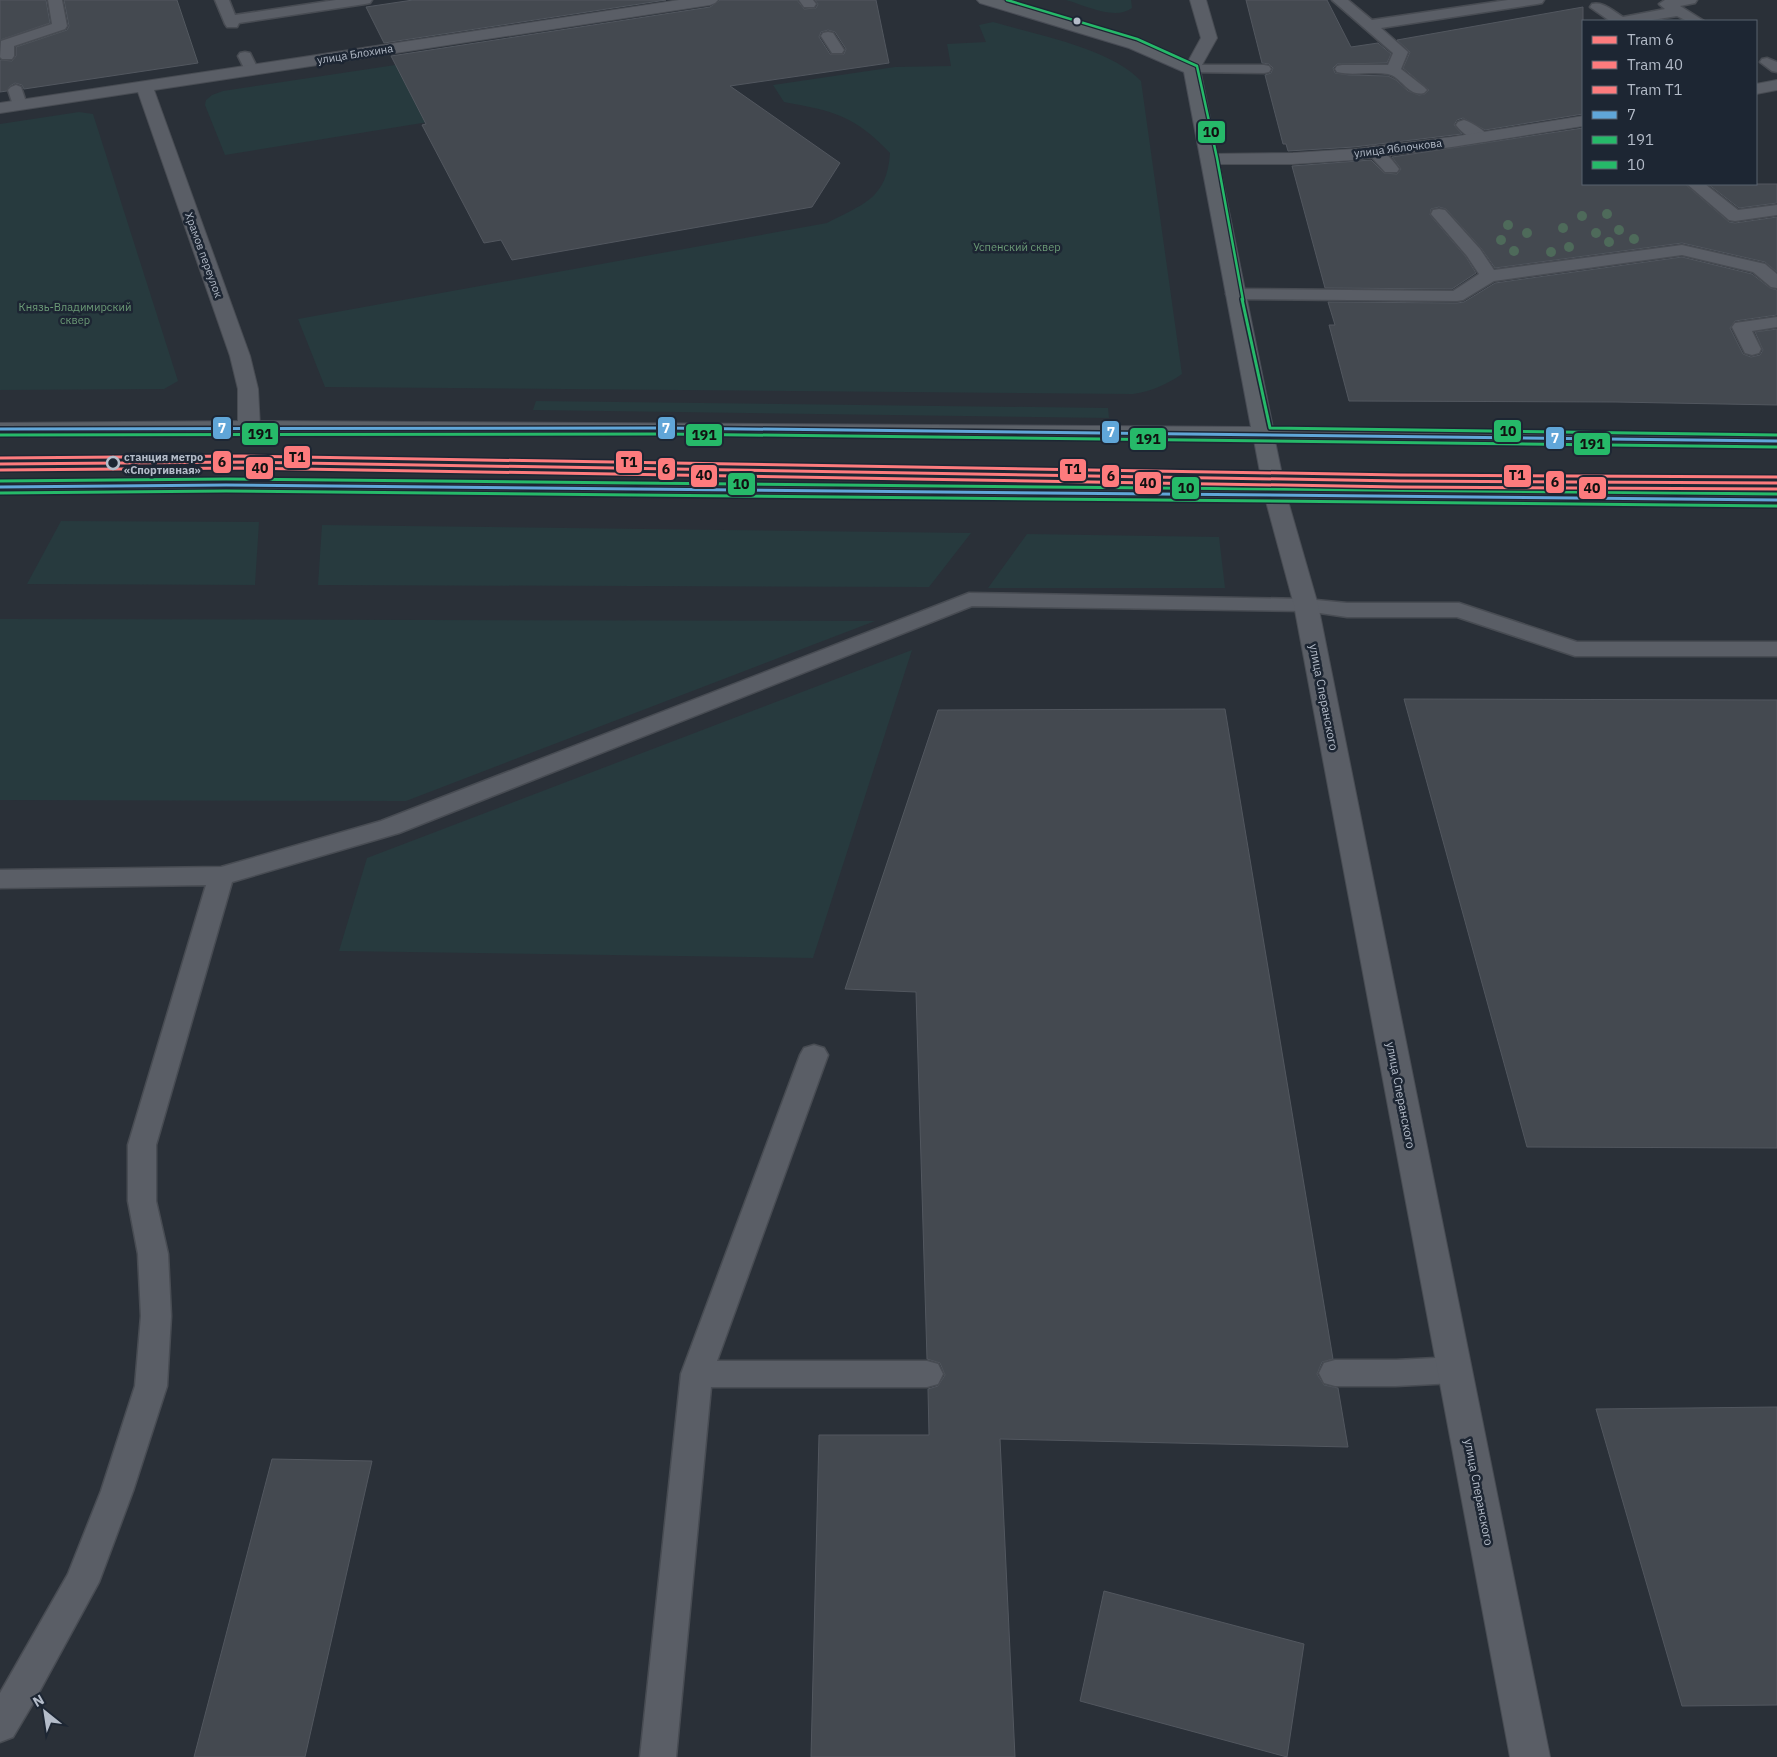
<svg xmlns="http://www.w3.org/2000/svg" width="1777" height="1757" font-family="'IBM Plex Sans',sans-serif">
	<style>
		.green { fill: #273a3e }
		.building { fill: #444950; stroke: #52575f; fill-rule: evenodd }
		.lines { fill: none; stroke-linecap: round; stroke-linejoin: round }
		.lane-casing { stroke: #484c53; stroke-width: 3 }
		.street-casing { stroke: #484c53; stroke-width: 2 }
		.primary-casing { stroke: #484c55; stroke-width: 2 }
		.lane { fill: #5a5e66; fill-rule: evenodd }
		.street { fill: #5a5e66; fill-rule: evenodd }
		.primary { fill: #5c6168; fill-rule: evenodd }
		.bus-1-casing { stroke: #1d2633; stroke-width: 6 }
		.bus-2-casing { stroke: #1d2633; stroke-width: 6 }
		.bus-3-far1-casing { stroke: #1d2633; stroke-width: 5 }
		.bus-3-casing { stroke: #1d2633; stroke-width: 6 }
		.bus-1 { stroke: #60a6d8; stroke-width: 3 }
		.bus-2 { stroke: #26b969; stroke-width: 3 }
		.bus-3-far1 { stroke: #26b969; stroke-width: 2.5 }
		.bus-3 { stroke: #26b969; stroke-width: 3 }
		.tram-1-casing { stroke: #1d2633; stroke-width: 6 }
		.tram-2-casing { stroke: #1d2633; stroke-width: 6 }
		.tram-3-casing { stroke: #1d2633; stroke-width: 6 }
		.tram-1 { stroke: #fd7b7d; stroke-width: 3 }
		.tram-2 { stroke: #fd7b7d; stroke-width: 3 }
		.tram-3 { stroke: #fd7b7d; stroke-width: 3 }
		.tree { fill: #4e6a5a }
		.bus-dot { fill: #b4bcc9; stroke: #1d2633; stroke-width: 2 }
		.stop-dot { fill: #1d2633; stroke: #b4bcc9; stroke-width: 2.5 }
		.labels { text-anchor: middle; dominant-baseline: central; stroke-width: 5; stroke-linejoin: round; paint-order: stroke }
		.far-street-label { font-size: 11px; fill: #b4bcc9; stroke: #1d2633 }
		.far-park-label { font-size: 11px; fill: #6b9a76; stroke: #1d2633 }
		.far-stop-label { font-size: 11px; font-weight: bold; fill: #b4bcc9; stroke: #1d2633; text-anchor: start }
		.street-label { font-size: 12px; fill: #b4bcc9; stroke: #1d2633 }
		.line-badge { stroke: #1d2633; stroke-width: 2 }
		.badge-label { font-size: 14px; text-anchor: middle; font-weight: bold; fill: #fff }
		.pale-badge-label { font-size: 14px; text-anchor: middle; font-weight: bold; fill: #111 }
	</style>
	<rect width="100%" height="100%" fill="#2a3038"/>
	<g class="green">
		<path d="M1066,0h65l1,8c-17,13 -48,-3 -66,-8z"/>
		<polygon points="742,13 762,68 225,155 205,105 206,100 212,95 223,91"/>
		<path d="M993,22c42,12 119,27 148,59l41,293c-16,11 -30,17 -49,20l-808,-7 -27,-68 529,-96c36,-19 60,-24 63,-70 -35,-37 -56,-42 -106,-51l-11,-17 122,-18 56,-1 -4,-22 39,-2 -7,-17z"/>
		<polygon points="79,112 93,114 178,381 164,389 0,390 0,124"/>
		<polygon points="536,401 1108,408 1109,418 533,410"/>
		<polygon points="61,521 259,522 255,585 27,584"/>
		<polygon points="322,525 971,533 929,587 318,585"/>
		<polygon points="1027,534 1219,537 1225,588 988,588"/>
		<polygon points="0,619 875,621 406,801 0,800"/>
		<polygon points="912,650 813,958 339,951 367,858"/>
	</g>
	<g class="building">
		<polygon points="0,0 46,0 50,23 0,40"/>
		<polygon points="64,0 177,0 198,63 24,89 22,85 15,83 10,86 7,91 0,92 0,60 12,61 16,56 16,47 67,30 69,26"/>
		<polygon points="413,0 666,0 384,43 366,7"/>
		<path d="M720,0h77l7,9 12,-1 2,-4 -3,-4h61l13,63 -159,23 110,77 -28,44 -300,53 -11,-20 -17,3 -62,-118 4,-1 -35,-68 319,-49zM828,30l7,2 11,17 -2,5h-14l-11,-17 2,-5z"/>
		<polygon points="1246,0 1327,0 1351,47 1378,43 1391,54 1387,63 1337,64 1333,68 1335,73 1349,75 1388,76 1396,80 1408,91 1419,95 1425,94 1429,90 1403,68 1410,52 1397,40 1583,7 1583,114 1485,130 1463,118 1457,120 1454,125 1462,134 1354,147 1288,151 1286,144 1283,144 1265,75 1271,73 1273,68 1269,64 1262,63"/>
		<polygon points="1583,128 1583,184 1685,184 1729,222 1735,223 1777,217 1777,272 1765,262 1682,243 1495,268 1481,248 1446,209 1439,207 1431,209 1430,215 1466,257 1476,273 1452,289 1325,288 1292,166 1371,160 1384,173 1397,174 1401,169 1392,157"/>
		<polygon points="1708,184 1777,184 1777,203 1739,208"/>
		<polygon points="1682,257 1752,274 1770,288 1777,290 1777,315 1735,321 1730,328 1743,354 1751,357 1760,355 1763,350 1755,332 1777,329 1777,405 1615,402 1349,401 1329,325 1335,325 1328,302 1457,303 1464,302 1495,283"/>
		<polygon points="1404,699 1777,700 1777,1148 1527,1147"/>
		<polygon points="1225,709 1333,1359 1322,1362 1317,1374 1324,1385 1338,1388 1348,1447 1000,1439 1015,1757 811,1757 819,1435 929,1435 928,1389 938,1386 945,1375 940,1363 927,1359 916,992 845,989 938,710"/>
		<polygon points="1777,1407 1777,1705 1682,1706 1596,1409"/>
		<polygon points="272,1459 372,1461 305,1757 194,1757"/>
		<polygon points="1104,1591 1304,1644 1287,1757 1080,1701"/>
	</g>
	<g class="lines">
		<g class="lane-casing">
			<g id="lane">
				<polygon points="48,0 62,0 67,26 65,29 14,46 14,56 12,59 2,59 0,57 1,41 52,24"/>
				<polygon points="215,0 229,0 235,15 336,0 372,0 370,3 365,4 239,23 237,27 227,27 225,24"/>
				<polygon points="799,0 813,0 816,4 814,7 804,7"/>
				<path d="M1332,0h16l24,20 136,-20h36l-2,3 -5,1 -156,24 27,24 -7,17 23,18 3,3 -3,3c-16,4 -22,-16 -36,-19 -17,-3 -35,2 -51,-2l-2,-3 2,-3 5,-1h46l5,-12z"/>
				<path d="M1665,0h32l-2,3 -15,3 24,15h-17l-10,-5 -31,5h-36l-20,-14 2,-3c11,-3 21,7 31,13l42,-8 -6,-5z"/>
				<polygon points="828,32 833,33 844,50 842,53 832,53 821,36 823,33"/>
				<polygon points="245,52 250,53 258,69 256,72 246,72 238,56 240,53"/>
				<polygon points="1767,58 1777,62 1777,72 1772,71 1760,62 1762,59"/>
				<polygon points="1192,65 1264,65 1269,66 1271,69 1269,72 1264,73 1187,72 1185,69 1187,66"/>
				<polygon points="16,85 21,87 27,105 24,108 14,108 8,90 11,87"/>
				<path d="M1464,120c9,3 20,10 26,18l-2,3c-12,3 -25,-7 -32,-16l2,-3z"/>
				<path d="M1374,146c10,3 19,15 25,23l-2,3h-12l-19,-21 2,-3z"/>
				<polygon points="1687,184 1705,184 1738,210 1777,205 1777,215 1735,221 1729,220"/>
				<polygon points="1439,209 1445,210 1480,249 1494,270 1682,245 1765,264 1777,274 1777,288 1771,287 1753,272 1682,255 1494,281 1463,300 1457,301 1235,299 1229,298 1226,294 1229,290 1235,289 1453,291 1479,274 1467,256 1431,214 1433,210"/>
				<polygon points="1777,317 1777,327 1752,331 1761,349 1759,353 1752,355 1745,353 1732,327 1735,323"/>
				<polygon points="969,593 1306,599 1347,603 1459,603 1577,642 1777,642 1777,656 1575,656 1457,617 1347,617 1306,611 972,606 399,833 232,882 156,1145 156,1201 168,1254 171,1316 167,1386 133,1491 99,1582 32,1705 13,1737 0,1742 0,1693 68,1574 101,1491 135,1386 141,1316 138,1254 128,1201 128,1145 206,885 0,888 0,870 221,867 381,821"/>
				<polygon points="814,1045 824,1048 828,1055 717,1361 927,1361 938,1364 943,1374 938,1384 927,1387 711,1387 676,1757 640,1757 681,1374 800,1055 804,1048"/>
				<polygon points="1455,1357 1466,1361 1471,1370 1466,1379 1455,1383 1396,1386 1335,1386 1324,1383 1319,1373 1324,1363 1335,1360 1396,1360"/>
			</g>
		</g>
		<g class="street-casing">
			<g id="street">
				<polygon points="679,0 718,0 715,3 710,5 154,90 250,356 258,389 260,427 257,432 249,433 241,432 238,427 238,389 230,356 138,92 0,113 0,103"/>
				<polygon points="1190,0 1206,0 1217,38 1198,72 1186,72 1184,69 1201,38"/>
				<polygon points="1777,80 1777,90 1756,94 1756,84"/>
				<polygon points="1583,116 1583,126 1452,147 1354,160 1293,164 1211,164 1205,163 1202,159 1205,155 1211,154 1293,153 1354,149 1452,137"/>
				<polygon points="1275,487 1283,489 1286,494 1318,605 1550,1757 1510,1757 1294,605 1264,494 1267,489"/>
			</g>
		</g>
		<g class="primary-casing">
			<polygon id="primary" points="977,0 1002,0 1141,42 1198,66 1200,69 1273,428 1777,435 1777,447 1275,441 1285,489 1777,493 1777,507 226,492 0,494 0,480 226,478 1263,488 1254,440 249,433 0,435 0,423 249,421 1251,427 1184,72 1129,48 980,3"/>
		</g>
		<use href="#lane" class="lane"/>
		<use href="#street" class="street"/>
		<use href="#primary" class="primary"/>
		<g class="bus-1-casing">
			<g id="bus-1">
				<polyline points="0,429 666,428 1777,441"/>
				<polyline points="0,487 226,485 1777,500"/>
			</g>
		</g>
		<g class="bus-2-casing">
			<g id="bus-2">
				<polyline points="0,435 666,434 1777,447"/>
				<polyline points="0,493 226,491 1777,506"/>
			</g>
		</g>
		<g class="bus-3-far1-casing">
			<polyline id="bus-3-far1" points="1007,0 1137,39 1197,66 1217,158 1243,300"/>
		</g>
		<g class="bus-3-casing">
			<g id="bus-3">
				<polyline points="1242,299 1270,428 1777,435"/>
				<polyline points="0,481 226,479 1777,494"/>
			</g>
		</g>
		<use href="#bus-1" class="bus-1"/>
		<use href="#bus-2" class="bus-2"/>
		<use href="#bus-3-far1" class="bus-3-far1"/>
		<use href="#bus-3" class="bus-3"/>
		<g class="tram-1-casing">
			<polyline id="tram-1" points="0,464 242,462 1400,481 1777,483"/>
		</g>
		<g class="tram-2-casing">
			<polyline id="tram-2" points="0,470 242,468 1400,487 1777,489"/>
		</g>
		<g class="tram-3-casing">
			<polyline id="tram-3" points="0,458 242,456 1400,475 1777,477"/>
		</g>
		<use href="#tram-1" class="tram-1"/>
		<use href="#tram-2" class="tram-2"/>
		<use href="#tram-3" class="tram-3"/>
	</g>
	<g class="tree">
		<circle cx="1607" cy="214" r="5"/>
		<circle cx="1582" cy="216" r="5"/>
		<circle cx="1508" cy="225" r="5"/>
		<circle cx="1563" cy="228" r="5"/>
		<circle cx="1619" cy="230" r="5"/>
		<circle cx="1527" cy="233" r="5"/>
		<circle cx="1596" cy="233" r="5"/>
		<circle cx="1634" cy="239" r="5"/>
		<circle cx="1501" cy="240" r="5"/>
		<circle cx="1609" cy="242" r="5"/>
		<circle cx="1569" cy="247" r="5"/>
		<circle cx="1514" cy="251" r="5"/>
		<circle cx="1551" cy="252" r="5"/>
	</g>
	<circle class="bus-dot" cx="1077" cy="21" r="4.5"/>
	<circle class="stop-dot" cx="113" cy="463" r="6"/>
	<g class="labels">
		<g class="far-street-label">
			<text transform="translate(355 54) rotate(-9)">улица Блохина</text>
			<text transform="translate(1398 148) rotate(-7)">улица Яблочкова</text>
			<text transform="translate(204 255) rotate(70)">Храмов переулок</text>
		</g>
		<g class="far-park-label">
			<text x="1017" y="247">Успенский сквер</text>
			<text x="75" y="307">Князь-Владимирский<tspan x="75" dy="13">сквер</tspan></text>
		</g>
		<g class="far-stop-label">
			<text x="124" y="457">станция метро<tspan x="124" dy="13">«Спортивная»</tspan></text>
		</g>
		<g class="street-label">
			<text transform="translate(1324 697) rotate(79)">улица Сперанского</text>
			<text transform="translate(1401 1095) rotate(79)">улица Сперанского</text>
			<text transform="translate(1479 1492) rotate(79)">улица Сперанского</text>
		</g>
	</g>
	<g class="line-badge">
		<rect x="1197" y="120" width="29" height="24" rx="5" fill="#26b969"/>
		<rect x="212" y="416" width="20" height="24" rx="5" fill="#60a6d8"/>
		<rect x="657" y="416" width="19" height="24" rx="5" fill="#60a6d8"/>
		<rect x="1493" y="419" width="29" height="24" rx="5" fill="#26b969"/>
		<rect x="1101" y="420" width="19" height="24" rx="5" fill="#60a6d8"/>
		<rect x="241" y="422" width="38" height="24" rx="5" fill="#26b969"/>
		<rect x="685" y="423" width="38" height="24" rx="5" fill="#26b969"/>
		<rect x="1545" y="426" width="20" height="24" rx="5" fill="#60a6d8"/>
		<rect x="1129" y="427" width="38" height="24" rx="5" fill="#26b969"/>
		<rect x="1573" y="432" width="38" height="24" rx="5" fill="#26b969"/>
		<rect x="283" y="445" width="28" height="24" rx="5" fill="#fd7b7d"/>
		<rect x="212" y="450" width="20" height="24" rx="5" fill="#fd7b7d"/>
		<rect x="615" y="450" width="28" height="24" rx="5" fill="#fd7b7d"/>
		<rect x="245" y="456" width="29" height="24" rx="5" fill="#fd7b7d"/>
		<rect x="657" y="457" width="19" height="24" rx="5" fill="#fd7b7d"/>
		<rect x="1059" y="458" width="28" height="24" rx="5" fill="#fd7b7d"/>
		<rect x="690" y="464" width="28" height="24" rx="5" fill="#fd7b7d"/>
		<rect x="1503" y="464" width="29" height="24" rx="5" fill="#fd7b7d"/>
		<rect x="1101" y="464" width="19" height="24" rx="5" fill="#fd7b7d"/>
		<rect x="1545" y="470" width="20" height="24" rx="5" fill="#fd7b7d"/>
		<rect x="1134" y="471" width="28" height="24" rx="5" fill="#fd7b7d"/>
		<rect x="727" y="472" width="29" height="24" rx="5" fill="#26b969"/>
		<rect x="1578" y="476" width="29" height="24" rx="5" fill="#fd7b7d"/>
		<rect x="1171" y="476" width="29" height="24" rx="5" fill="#26b969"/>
	</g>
	<g class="badge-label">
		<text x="222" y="433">7</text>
		<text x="666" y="433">7</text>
		<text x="1111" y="437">7</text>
		<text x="1555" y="443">7</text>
	</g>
	<g class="pale-badge-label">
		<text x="1211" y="137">10</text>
		<text x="1508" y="436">10</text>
		<text x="260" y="439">191</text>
		<text x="704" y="440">191</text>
		<text x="1148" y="444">191</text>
		<text x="1592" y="449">191</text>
		<text x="297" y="462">Т1</text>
		<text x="222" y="467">6</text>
		<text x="629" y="467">Т1</text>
		<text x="260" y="473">40</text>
		<text x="666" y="474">6</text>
		<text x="1073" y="474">Т1</text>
		<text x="704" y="480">40</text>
		<text x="1517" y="480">Т1</text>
		<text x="1111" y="481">6</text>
		<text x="1555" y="487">6</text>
		<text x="1148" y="488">40</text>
		<text x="741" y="489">10</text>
		<text x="1592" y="493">40</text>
		<text x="1186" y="493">10</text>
	</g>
	<rect x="1582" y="20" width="175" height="165" fill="#1d2633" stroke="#59626f"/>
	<rect x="1592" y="36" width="25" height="8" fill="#fd7b7d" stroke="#59626f"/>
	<text x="1627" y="45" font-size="15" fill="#b4bcc9">Tram 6</text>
	<rect x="1592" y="61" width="25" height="8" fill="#fd7b7d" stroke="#59626f"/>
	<text x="1627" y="70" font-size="15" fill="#b4bcc9">Tram 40</text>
	<rect x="1592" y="86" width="25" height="8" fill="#fd7b7d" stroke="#59626f"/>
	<text x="1627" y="95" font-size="15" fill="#b4bcc9">Tram Т1</text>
	<rect x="1592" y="111" width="25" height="8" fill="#60a6d8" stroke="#59626f"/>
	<text x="1627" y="120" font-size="15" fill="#b4bcc9">7</text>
	<rect x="1592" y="136" width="25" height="8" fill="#26b969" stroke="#59626f"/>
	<text x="1627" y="145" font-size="15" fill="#b4bcc9">191</text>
	<rect x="1592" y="161" width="25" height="8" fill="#26b969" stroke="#59626f"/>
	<text x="1627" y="170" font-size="15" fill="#b4bcc9">10</text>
	<g transform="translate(45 1712) rotate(330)" stroke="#1d2633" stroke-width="4" paint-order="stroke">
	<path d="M0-4L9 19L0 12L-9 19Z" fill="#b4bcc9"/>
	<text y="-8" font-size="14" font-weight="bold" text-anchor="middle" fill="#b4bcc9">N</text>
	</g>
</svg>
